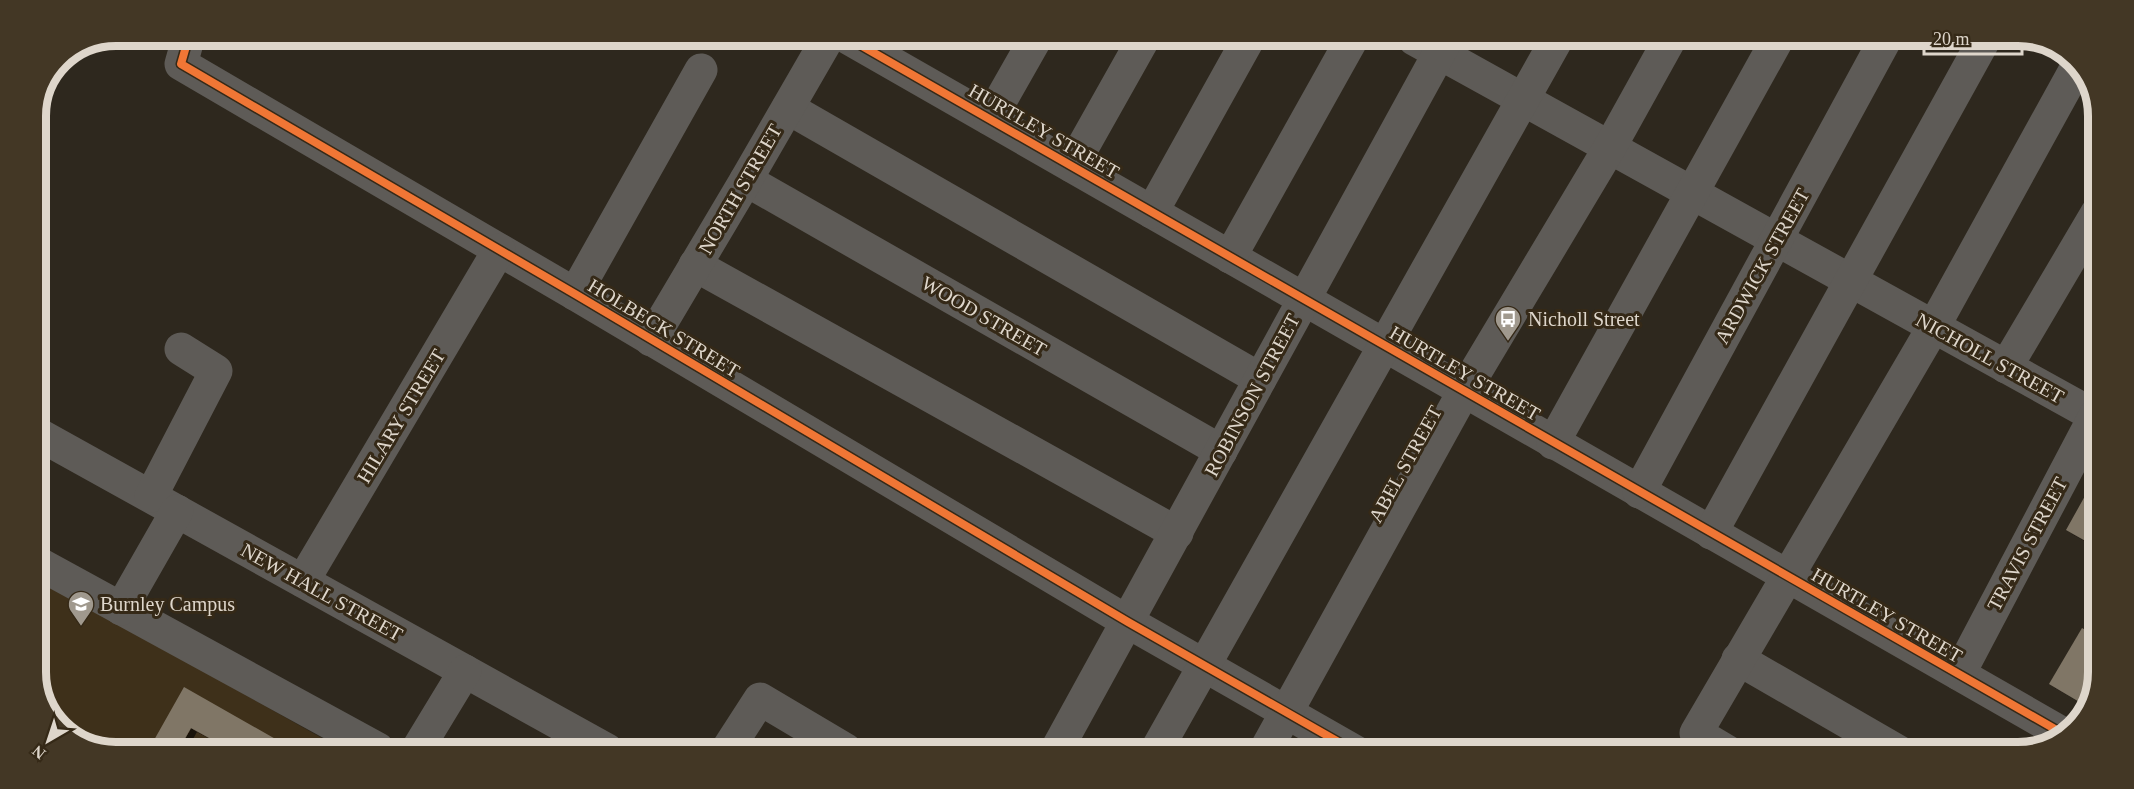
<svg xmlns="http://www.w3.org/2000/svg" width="2134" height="789" font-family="Georgia,serif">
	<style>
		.built { fill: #3e301a }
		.building { fill: #807666; filter: url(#shadow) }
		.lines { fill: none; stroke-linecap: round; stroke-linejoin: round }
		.minor { stroke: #5e5b57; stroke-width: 33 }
		.cycleway-casing { stroke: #352917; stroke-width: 11 }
		.cycleway { stroke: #f07635; stroke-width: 8 }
		.labels { text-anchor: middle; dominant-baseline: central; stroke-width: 6; stroke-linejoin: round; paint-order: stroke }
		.street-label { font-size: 20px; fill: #ded6cb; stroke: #352917 }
		.poi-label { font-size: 20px; fill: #ded6cb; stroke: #352917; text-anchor: start }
		.rim { fill: none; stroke: #ded6cb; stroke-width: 8 }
	</style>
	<defs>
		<filter id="shadow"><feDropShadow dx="6" dy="4" stdDeviation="0" flood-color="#0009"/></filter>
	</defs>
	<rect width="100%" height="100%" fill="#2e281e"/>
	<polygon class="built" points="36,576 341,749 91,749 53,722 36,678"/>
	<g class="building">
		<polygon points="2095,478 2095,558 2085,553 2091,544 2066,530"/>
		<polygon points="2082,628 2094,635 2094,698 2088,707 2049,684"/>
		<polygon points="184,687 293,749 229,749 191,728 179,749 149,749"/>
	</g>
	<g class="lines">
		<g class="minor">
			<polyline points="189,36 181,64 575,294 1128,622 1356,752"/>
			<polyline points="848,38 2067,736"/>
			<polyline points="1414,39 2095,416"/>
			<polyline points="788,108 1260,379"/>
			<polyline points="990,119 1036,38"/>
			<polyline points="1072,166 1144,38"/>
			<polyline points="746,180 1221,451"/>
			<polyline points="1152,212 1249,38"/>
			<polyline points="1230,257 1352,39"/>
			<polyline points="695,265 1177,533"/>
			<polyline points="575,294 701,70"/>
			<polyline points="651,340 746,180 828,38"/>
			<polyline points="2006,367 2097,213"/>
			<polyline points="36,433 607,750"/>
			<polyline points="1553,443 1777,40"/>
			<polyline points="1639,492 1885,40"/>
			<polyline points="151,496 216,371 181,349"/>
			<polyline points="1711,533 1984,40"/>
			<polyline points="36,562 378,749"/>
			<polyline points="303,581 499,250"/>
			<polyline points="121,609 177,511"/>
			<polyline points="1738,659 1901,753"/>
			<polyline points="1959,674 2096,414"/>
			<polyline points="417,750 465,671"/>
			<polyline points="727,750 760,699 846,750"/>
			<polyline points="1056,751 1447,39"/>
			<polyline points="1156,751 1557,39"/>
			<polyline points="1265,751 1464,391 1610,147 1670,39"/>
			<polyline points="1728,752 1696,733 1934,326 2078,65"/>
		</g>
		<g class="cycleway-casing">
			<g id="cycleway">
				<polyline points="189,36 181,64 575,294 1128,622 1356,752"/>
				<polyline points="848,38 2067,736"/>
			</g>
		</g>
		<use href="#cycleway" class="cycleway"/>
	</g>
	<defs>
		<g id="bus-pin" transform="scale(1.35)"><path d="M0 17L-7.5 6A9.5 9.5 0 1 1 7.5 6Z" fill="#a0998e" stroke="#352917"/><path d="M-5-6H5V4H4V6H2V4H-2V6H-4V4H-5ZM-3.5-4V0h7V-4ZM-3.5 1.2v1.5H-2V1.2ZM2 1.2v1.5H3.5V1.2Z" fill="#fff"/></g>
		<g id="school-pin" transform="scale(1.35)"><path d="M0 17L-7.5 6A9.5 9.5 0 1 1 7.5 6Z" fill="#a0998e" stroke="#352917"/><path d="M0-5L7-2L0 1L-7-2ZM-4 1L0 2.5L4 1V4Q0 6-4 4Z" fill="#fff"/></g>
	</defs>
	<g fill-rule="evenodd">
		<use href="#bus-pin" x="1508" y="319"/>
		<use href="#school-pin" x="81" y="604"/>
	</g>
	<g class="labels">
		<g class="street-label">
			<text transform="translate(1044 131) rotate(30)">HURTLEY STREET</text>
			<text transform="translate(740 189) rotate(-60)">NORTH STREET</text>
			<text transform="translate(1762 266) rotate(-61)">ARDWICK STREET</text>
			<text transform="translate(984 316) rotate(30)">WOOD STREET</text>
			<text transform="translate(664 328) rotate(31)">HOLBECK STREET</text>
			<text transform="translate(1990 358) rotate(29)">NICHOLL STREET</text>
			<text transform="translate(1465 373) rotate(30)">HURTLEY STREET</text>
			<text transform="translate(1252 395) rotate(-62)">ROBINSON STREET</text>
			<text transform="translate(401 416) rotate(-59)">HILARY STREET</text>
			<text transform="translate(1405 464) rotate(-61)">ABEL STREET</text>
			<text transform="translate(2027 544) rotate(-62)">TRAVIS STREET</text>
			<text transform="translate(322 592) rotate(29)">NEW HALL STREET</text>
			<text transform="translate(1887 615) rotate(30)">HURTLEY STREET</text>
		</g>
		<g class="poi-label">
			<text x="1528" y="319">Nicholl Street</text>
			<text x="100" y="604">Burnley Campus</text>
		</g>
	</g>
	<path d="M0 0H2134V789H0ZM116 46H2018A70 70 0 0 1 2088 116V672A70 70 0 0 1 2018 742H116A70 70 0 0 1 46 672V116A70 70 0 0 1 116 46Z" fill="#433725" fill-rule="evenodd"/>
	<path class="rim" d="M116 46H2018A70 70 0 0 1 2088 116V672A70 70 0 0 1 2018 742H116A70 70 0 0 1 46 672V116A70 70 0 0 1 116 46Z"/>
	<g transform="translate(48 741) rotate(219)" stroke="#352917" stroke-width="4.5" paint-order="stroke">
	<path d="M0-4.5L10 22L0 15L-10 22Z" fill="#ded6cb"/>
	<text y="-9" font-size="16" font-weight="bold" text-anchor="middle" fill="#ded6cb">N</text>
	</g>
	<path d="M1924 45v9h98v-9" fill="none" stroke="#ded6cb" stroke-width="3"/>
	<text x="1933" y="45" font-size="18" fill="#ded6cb" stroke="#352917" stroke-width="4.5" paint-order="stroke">20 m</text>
</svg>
